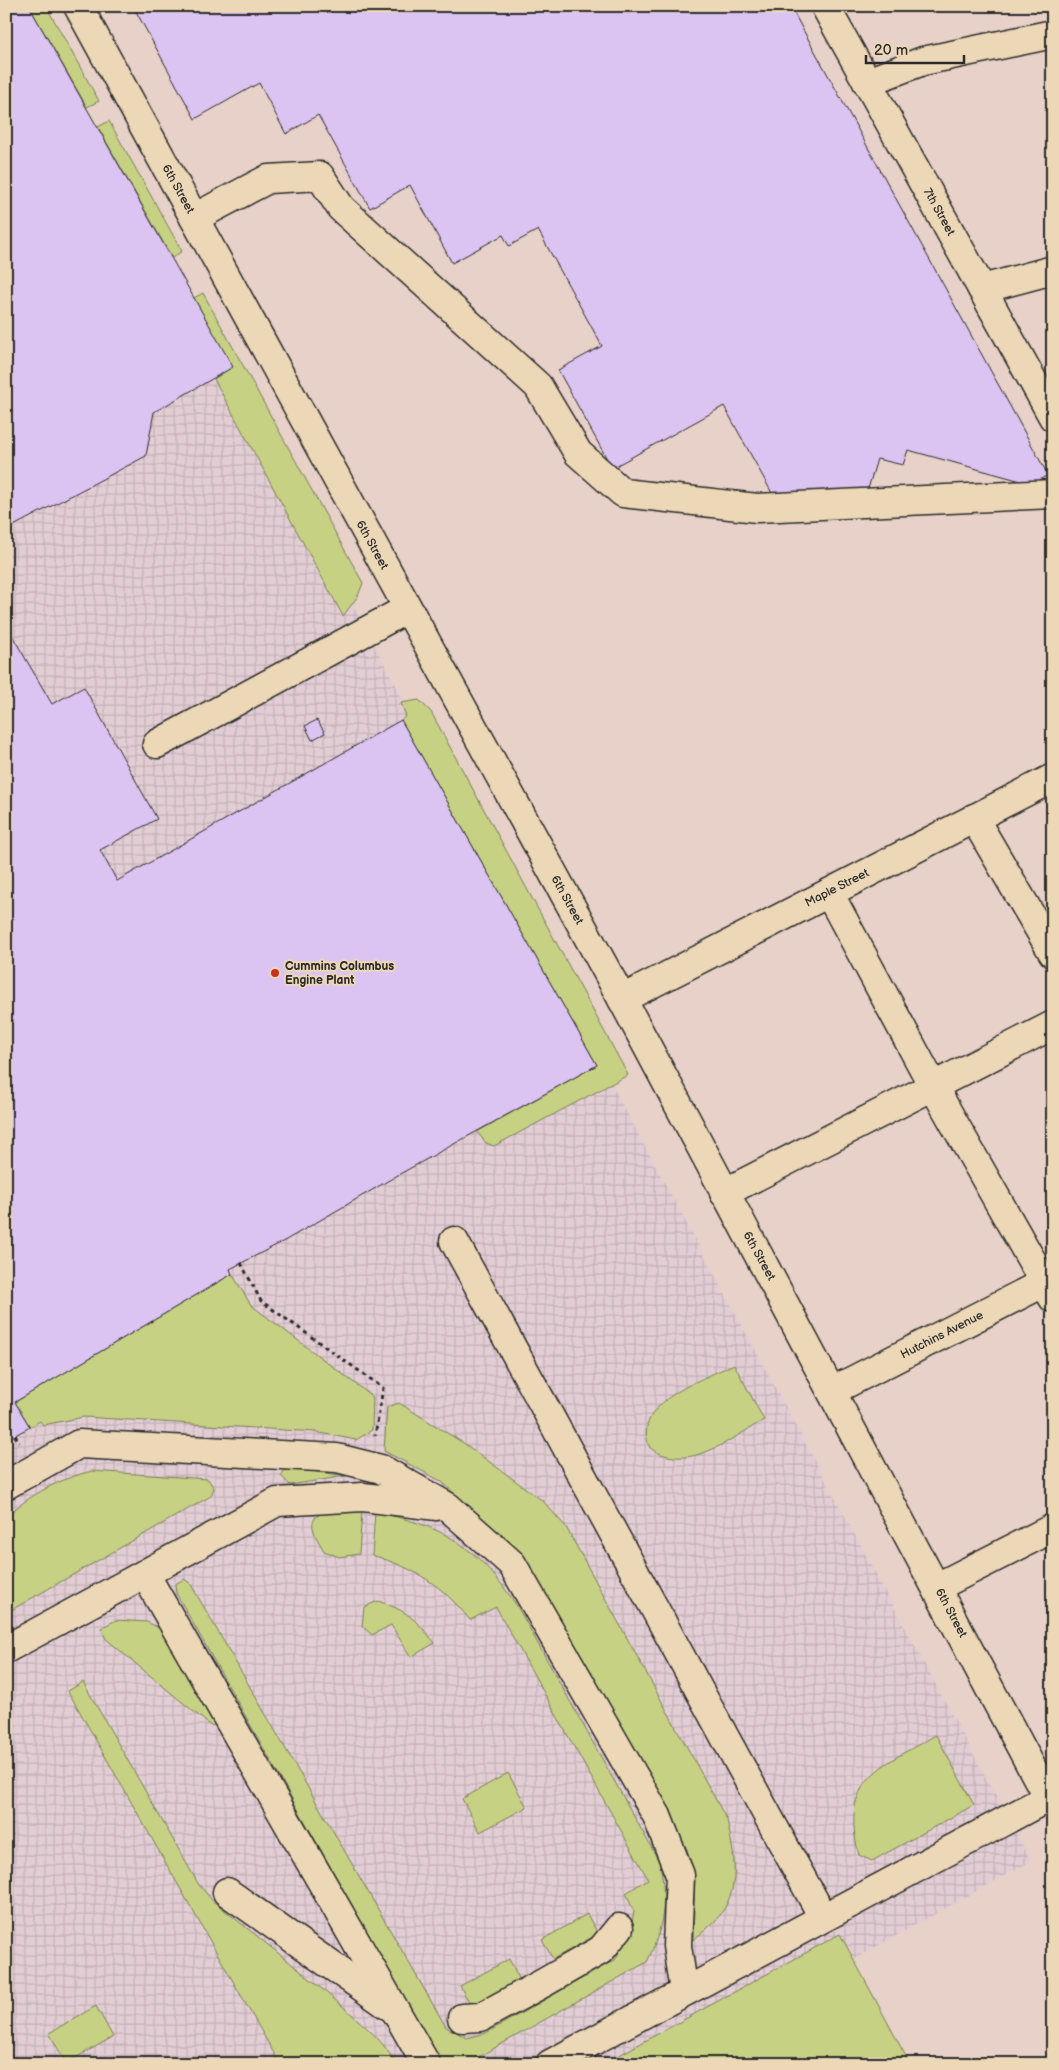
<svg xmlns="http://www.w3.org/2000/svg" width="1059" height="2070" font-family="'Balsamiq Sans',sans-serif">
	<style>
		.industrial { fill: url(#industrial-grid) }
		.grass { fill: #c6d184; stroke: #787e58 }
		.building { fill: #dbc3f2; stroke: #2b2b2b }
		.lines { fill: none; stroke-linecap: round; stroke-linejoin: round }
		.minor-casing { stroke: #2b2b2b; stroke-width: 31 }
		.path { stroke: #2b2b2b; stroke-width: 3; stroke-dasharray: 4 4; stroke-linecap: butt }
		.minor { stroke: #ecd7b6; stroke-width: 28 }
		.poi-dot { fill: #c8321e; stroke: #ecd7b6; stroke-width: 2 }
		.labels { text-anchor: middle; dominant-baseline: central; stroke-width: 4; stroke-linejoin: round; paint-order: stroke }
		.street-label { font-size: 12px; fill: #2b2b2b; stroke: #ecd7b6 }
		.poi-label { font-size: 12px; font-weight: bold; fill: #2b2b2b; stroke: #ecd7b6; text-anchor: start }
	</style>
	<defs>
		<pattern id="industrial-grid" width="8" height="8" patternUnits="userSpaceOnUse" patternTransform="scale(1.25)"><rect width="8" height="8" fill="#e3cdd5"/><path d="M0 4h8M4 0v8" fill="none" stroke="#c3b0b7"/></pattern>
	</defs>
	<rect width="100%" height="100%" fill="#e7d1c8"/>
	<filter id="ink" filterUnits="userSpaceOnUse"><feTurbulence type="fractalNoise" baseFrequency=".02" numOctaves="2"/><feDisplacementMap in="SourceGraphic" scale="10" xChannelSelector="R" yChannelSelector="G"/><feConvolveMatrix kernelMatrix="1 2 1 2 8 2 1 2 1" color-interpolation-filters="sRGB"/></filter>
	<g filter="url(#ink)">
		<polygon class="industrial" points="6,6 29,6 1031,1861 852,1960 904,2064 6,2064"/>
		<g class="grass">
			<polygon points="29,6 46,6 99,101 87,107"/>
			<polygon points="109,121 182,251 172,258 98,127"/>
			<polygon points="203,293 363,583 358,596 343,616 214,379 232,367 194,298"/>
			<polygon points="419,700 431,712 628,1075 494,1146 486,1143 477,1132 597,1065 401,720 406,716 401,703"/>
			<polygon points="232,1274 251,1305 373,1397 372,1430 356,1440 315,1432 84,1417 43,1425 40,1421 30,1427 15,1402"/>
			<path d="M734,1364l30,56c-34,19 -76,54 -114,28 -21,-45 54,-69 84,-84z"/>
			<path d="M399,1403l66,41 78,57 23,26 161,293c7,35 16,69 -11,100 -6,7 -16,14 -23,20l2,-62 -8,-29 -136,-243 -36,-56 -74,-69 -57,-30 3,-44z"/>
			<polygon points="291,1468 346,1476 290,1485 281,1476 284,1471"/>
			<path d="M92,1471l116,8 6,9 -3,8 -205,117v-96c23,-22 55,-39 86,-46z"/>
			<path d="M333,1511l29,1 -3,42 -20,3 -15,-6c-11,-19 -22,-36 9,-40z"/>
			<path d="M375,1512c70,14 102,34 142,94l143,257c7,39 4,64 -13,99l-181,102 -25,-1 -265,-470 -1,-9 9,-5 6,4 256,444 21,11 19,-5 129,-73 13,-24 6,-24 -8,-19 22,-14 -152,-272 -26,13c-29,-36 -54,-51 -98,-65z"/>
			<path d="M378,1601c30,10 37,18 57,42l-24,14 -20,-32 -19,10 -10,-9 2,-19z"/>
			<polygon points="116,1620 147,1622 161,1629 217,1724 211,1726 106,1639 101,1628"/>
			<path d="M83,1682l116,203 14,16c45,36 90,71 134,109 17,16 39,32 48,54h-115l-212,-373z"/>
			<path d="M936,1735l38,70 -102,56 -13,-6c-20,-75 20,-88 77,-120z"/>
			<polygon points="508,1773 527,1807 480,1832 462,1799"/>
			<polygon points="587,1914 598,1934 553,1959 542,1940"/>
			<polygon points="840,1934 910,2064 603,2064"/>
			<polygon points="509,1959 521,1982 473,2009 460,1986"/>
			<polygon points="96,2006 113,2037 66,2063 49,2033"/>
		</g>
		<g class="building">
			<polygon points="6,6 29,6 233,367 154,412 146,456 6,530"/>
			<polygon points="133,6 790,6 1048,475 1032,484 908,450 903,465 877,459 865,499 773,495 724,406 612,468 558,370 602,346 538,230 509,246 503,235 452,263 410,185 370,208 318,115 286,134 259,83 195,119"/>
			<polygon points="6,625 52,704 84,687 157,819 100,850 117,881 401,720 597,1065 398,1175 286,1240 230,1269 232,1274 15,1402 30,1427 6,1440"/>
			<polygon points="317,720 325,733 312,740 305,726"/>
		</g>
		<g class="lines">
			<g class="minor-casing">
				<g id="minor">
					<polyline points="78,6 622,999 1048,1798"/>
					<polyline points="825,6 1053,417"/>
					<polyline points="867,82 923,61 1053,34"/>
					<polyline points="194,218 268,179 320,176 341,208 538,386 578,453 623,493 757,508 1053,494"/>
					<polyline points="982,289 1053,270"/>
					<polyline points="157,744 407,609"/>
					<polyline points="974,818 1053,953"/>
					<polyline points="829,893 933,1086 1053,1298"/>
					<polyline points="622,999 1053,778"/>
					<polyline points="724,1193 1053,1025"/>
					<polyline points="454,1241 823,1917"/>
					<polyline points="832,1391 1053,1278"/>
					<polyline points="6,1485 79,1444 337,1458 381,1469 448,1507 512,1564 657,1816 680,1875 677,1946 684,1992"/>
					<polyline points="145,1574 426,2064"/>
					<polyline points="937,1587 1053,1528"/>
					<polyline points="6,1649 277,1502 363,1497 437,1506"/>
					<polyline points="227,1892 389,2006"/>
					<polyline points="462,2018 481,2017 545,1982 601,1950 619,1928"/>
					<polyline points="550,2064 1053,1795"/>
				</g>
			</g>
			<g class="path">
				<polyline points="241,1263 261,1301 383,1388 375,1436"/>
				<polyline points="15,1435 19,1443"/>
			</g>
			<use href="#minor" class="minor"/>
		</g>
	</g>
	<circle class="poi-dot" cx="275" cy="973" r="5"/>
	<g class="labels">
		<g class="street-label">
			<text transform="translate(178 189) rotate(61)">6th Street</text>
			<text transform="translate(939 212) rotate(61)">7th Street</text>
			<text transform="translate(372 545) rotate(61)">6th Street</text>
			<text transform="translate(837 888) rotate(-27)">Maple Street</text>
			<text transform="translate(567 900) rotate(61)">6th Street</text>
			<text transform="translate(759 1256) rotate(61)">6th Street</text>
			<text transform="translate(942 1335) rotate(-27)">Hutchins Avenue</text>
			<text transform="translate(951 1613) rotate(62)">6th Street</text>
		</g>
		<g class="poi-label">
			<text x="285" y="966">Cummins Columbus<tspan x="285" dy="14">Engine Plant</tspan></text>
		</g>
	</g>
	<rect width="1059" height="2070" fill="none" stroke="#ecd7b6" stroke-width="25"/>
	<rect x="12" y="12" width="1034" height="2045" fill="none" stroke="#2b2b2b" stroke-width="2" filter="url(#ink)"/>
	<path d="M866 55v8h98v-8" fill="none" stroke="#2b2b2b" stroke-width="2.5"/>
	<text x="874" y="55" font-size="15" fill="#2b2b2b" stroke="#ecd7b6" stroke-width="4" paint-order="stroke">20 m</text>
</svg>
